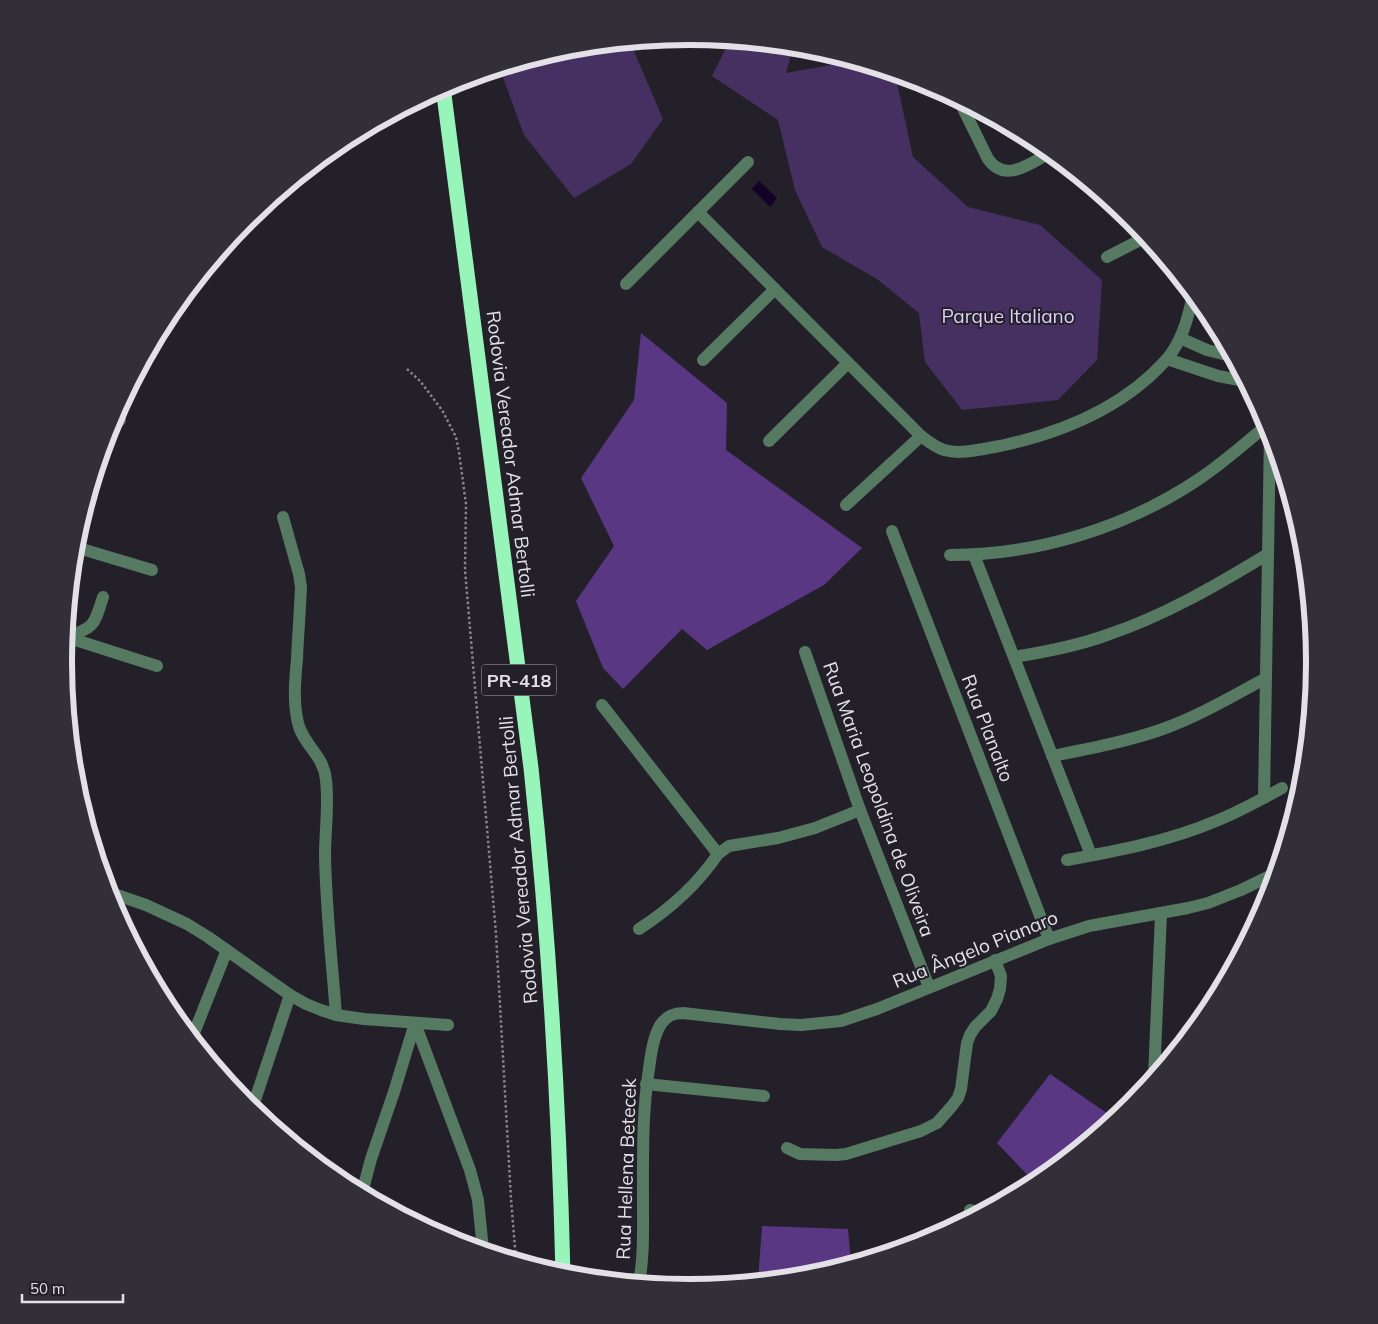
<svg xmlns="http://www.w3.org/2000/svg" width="1378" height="1324" font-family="Mulish,sans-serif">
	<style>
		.green { fill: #453061 }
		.forest { fill: #593782 }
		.water { fill: #130225 }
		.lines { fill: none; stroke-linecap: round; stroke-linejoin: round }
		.path { stroke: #87848c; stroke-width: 2.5; stroke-dasharray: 2.5 2.5; stroke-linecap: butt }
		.minor { stroke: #557961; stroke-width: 12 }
		.highway { stroke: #97f5b9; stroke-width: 15 }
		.labels { text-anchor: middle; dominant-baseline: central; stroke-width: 4; stroke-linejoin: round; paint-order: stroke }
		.shield { fill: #24202a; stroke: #aaa7ae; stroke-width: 1 }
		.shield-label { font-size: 18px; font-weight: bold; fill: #e3e1e7 }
		.park-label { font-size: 19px; fill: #dfcefa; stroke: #24202a }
		.street-label { font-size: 19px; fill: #e3e1e7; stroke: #24202a }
		.rim { fill: none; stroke: #e3e1e7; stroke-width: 6 }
	</style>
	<rect width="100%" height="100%" fill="#24202a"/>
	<g class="green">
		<polygon points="730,40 793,47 786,73 842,63 843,58 895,74 913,157 968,207 1040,225 1102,280 1097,360 1058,400 962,410 925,362 919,313 877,279 822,247 795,190 778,120 712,76"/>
		<polygon points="630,42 663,119 631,164 574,198 524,135 500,69 567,48"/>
	</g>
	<g class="forest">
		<polygon points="641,333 727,403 726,450 862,548 824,585 707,650 682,629 623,689 603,668 576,601 614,546 581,478 634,400"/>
		<polygon points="1050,1074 1114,1118 1035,1183 997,1143"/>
		<polygon points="762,1226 848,1229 851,1264 811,1276 758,1281"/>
	</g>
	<polygon class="water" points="759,181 777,198 770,207 752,189"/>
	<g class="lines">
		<polyline class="path" points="407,369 420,381 442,410 456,437 459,452 466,504 465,570 496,934 511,1199 516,1260"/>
		<g class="minor">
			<path d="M959,100l29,59c18,25 42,4 62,-6"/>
			<path d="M698,212l223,224c7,5 14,11 23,14 17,5 38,-1 56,-4 61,-13 123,-38 166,-86 16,-18 22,-42 27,-65"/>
			<polyline points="1107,257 1146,237"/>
			<polyline points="626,284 748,162"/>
			<polyline points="1180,338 1207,350 1231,356"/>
			<polyline points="1167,359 1218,376 1245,381"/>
			<polyline points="703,360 775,289"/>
			<polyline points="110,426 120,420"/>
			<polyline points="769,441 848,363"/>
			<polyline points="846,505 921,436"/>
			<path d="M283,517l16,57 2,13c-1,24 -3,48 -4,72 -2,21 -4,43 1,64 5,22 26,32 28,57 3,25 -1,50 -1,76 1,53 7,106 11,159"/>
			<polyline points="892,531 1049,939"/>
			<polyline points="75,547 152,570"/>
			<path d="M950,555c88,0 179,-28 252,-78 23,-16 44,-34 66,-53"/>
			<polyline points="974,555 1091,855"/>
			<polyline points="66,637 157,666"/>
			<path d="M66,637c29,-9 28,-12 37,-40"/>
			<polyline points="805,652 860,810 929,987"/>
			<path d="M1014,657c31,-5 63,-11 93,-22 57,-19 110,-50 161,-81"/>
			<polyline points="602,705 718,854 729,846 778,838 815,828 860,810"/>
			<path d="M1052,756c36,-7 73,-14 108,-26 37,-13 71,-33 106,-52"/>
			<polyline points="1264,798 1270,433"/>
			<path d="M1067,860c50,-9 102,-19 149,-39 23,-9 44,-21 66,-33"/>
			<polyline points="108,892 146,905 187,924 208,937 290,995 306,1004 321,1010 336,1015 364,1019 448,1025"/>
			<path d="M639,929c31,-20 58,-44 79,-75"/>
			<polyline points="415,1023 470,1170 478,1200 483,1250"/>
			<polyline points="192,1038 227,950"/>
			<polyline points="1154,1077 1161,914"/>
			<polyline points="646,1084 764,1096"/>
			<polyline points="252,1109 290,995"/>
			<polyline points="787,1148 800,1154 836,1155 846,1154 921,1131 937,1123 952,1106 958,1098 961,1089 967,1043 970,1035 975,1027 991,1011 997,999 1000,989 1001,976 995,960"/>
			<polyline points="362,1193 371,1159 394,1092 415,1023"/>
			<polyline points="970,1210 979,1213"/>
			<path d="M639,1283c5,-27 4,-53 4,-80 0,-45 -1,-90 6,-134 2,-15 4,-32 12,-45 6,-8 12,-11 22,-11l97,11 21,1 40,-4 36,-12 172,-70 40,-13 99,-18 20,-5 33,-13 35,-17"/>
		</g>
		<path class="highway" d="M443,87l88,681c18,168 28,337 32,507"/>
	</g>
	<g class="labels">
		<rect class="shield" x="481.5" y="664.5" width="75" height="31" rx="4"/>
		<g class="shield-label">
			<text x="519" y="680">PR-418</text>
		</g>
		<g class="park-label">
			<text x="1008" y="316">Parque Italiano</text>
		</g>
		<g class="street-label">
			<text transform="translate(511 454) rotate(83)">Rodovia Vereador Admar Bertolli</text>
			<text transform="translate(988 728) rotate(69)">Rua Planalto</text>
			<text transform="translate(879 799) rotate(70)">Rua Maria Leopoldina de Oliveira</text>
			<text transform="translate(518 860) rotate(-95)">Rodovia Vereador Admar Bertolli</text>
			<text transform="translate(975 949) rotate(-22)">Rua Ângelo Pianaro</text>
			<text transform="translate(626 1169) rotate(-88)">Rua Hellena Betecek</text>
		</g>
	</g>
	<path d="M0 0H1378V1324H0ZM72 662a617 617 0 1 1 1234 0a617 617 0 1 1-1234 0Z" fill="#332f39" fill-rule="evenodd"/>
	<path class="rim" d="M72 662a617 617 0 1 1 1234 0a617 617 0 1 1-1234 0Z"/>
	<path d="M22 1294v8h101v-8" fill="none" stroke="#e3e1e7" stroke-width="2.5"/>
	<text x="30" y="1294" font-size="15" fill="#e3e1e7" stroke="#24202a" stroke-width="4" paint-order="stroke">50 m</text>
</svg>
